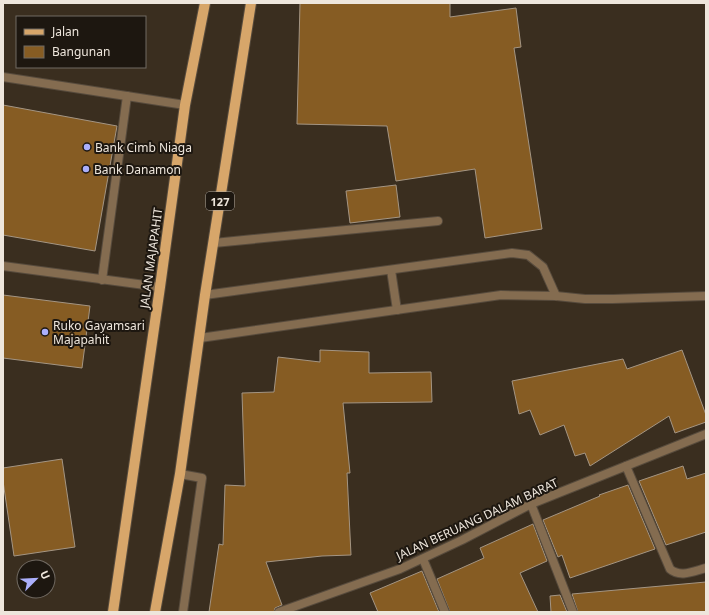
<svg xmlns="http://www.w3.org/2000/svg" width="709" height="615" font-family="'Noto Sans',sans-serif">
	<style>
		.building { fill: #865c23; stroke: #a49583 }
		.lines { fill: none; stroke-linecap: round; stroke-linejoin: round }
		.lane-casing { stroke: #574b3d; stroke-width: 10 }
		.street-casing { stroke: #574b3d; stroke-width: 10 }
		.primary-casing { stroke: #574b3d; stroke-width: 12 }
		.lane { stroke: #846c50; stroke-width: 8 }
		.street { stroke: #846c50; stroke-width: 8 }
		.primary { stroke: #d7a66a; stroke-width: 10 }
		.poi-dot { fill: #abaffb; stroke: #1d1710; stroke-width: 1.5 }
		.labels { text-anchor: middle; dominant-baseline: central; stroke-width: 4; stroke-linejoin: round; paint-order: stroke }
		.shield { fill: #1d1710; stroke: #afa89f; stroke-width: 1 }
		.shield-label { font-size: 11px; font-weight: bold; fill: #eee6dc }
		.poi-label { font-size: 12px; fill: #eee6dc; stroke: #1d1710; text-anchor: start }
		.street-label { font-size: 12px; fill: #eee6dc; stroke: #1d1710 }
	</style>
	<rect width="100%" height="100%" fill="#3a2e1f"/>
	<g class="building">
		<polygon points="300,3 450,3 450,17 516,8 521,47 514,48 542,229 485,238 475,169 396,181 387,126 297,124"/>
		<polygon points="3,105 117,126 95,251 3,235"/>
		<polygon points="396,185 400,217 350,223 346,191"/>
		<polygon points="3,295 90,306 82,368 3,358"/>
		<polygon points="320,350 369,352 369,373 431,372 432,402 343,403 350,473 347,473 351,555 322,556 266,562 282,605 275,608 274,612 209,612 219,544 223,545 225,485 245,486 242,393 274,392 278,357 320,362"/>
		<polygon points="682,350 706,415 706,422 675,433 669,416 590,466 585,453 575,456 564,425 540,435 530,410 519,414 512,381 623,359 627,369"/>
		<polygon points="62,459 75,547 14,556 3,481 3,468"/>
		<polygon points="683,466 687,479 706,473 706,532 666,545 639,481"/>
		<polygon points="628,485 655,549 570,578 562,555 558,557 543,520 600,496 599,495"/>
		<polygon points="533,524 547,561 520,573 538,612 450,612 437,579 484,558 480,548"/>
		<polygon points="422,571 439,612 378,612 370,593"/>
		<polygon points="706,582 706,612 578,612 572,594"/>
		<polygon points="560,595 567,612 551,612 550,596"/>
	</g>
	<g class="lines">
		<g class="lane-casing">
			<g id="lane">
				<polyline points="3,77 185,105"/>
				<polyline points="214,243 438,221"/>
				<polyline points="3,266 160,287"/>
				<polyline points="391,270 397,310"/>
				<polyline points="102,280 127,96"/>
				<polyline points="205,295 512,253 528,255 543,267 556,296"/>
				<polyline points="200,338 501,295 556,296 585,299 613,299 706,296"/>
			</g>
		</g>
		<g class="street-casing">
			<g id="street">
				<path d="M626,466l44,103c10,9 24,2 36,-1"/>
				<polyline points="180,474 202,478 183,612"/>
				<polyline points="531,504 573,612"/>
				<polyline points="423,559 445,612"/>
				<polyline points="279,612 400,569 462,540 531,504 706,434"/>
			</g>
		</g>
		<g class="primary-casing">
			<g id="primary">
				<polyline points="113,612 160,287 185,105 205,3"/>
				<polyline points="155,612 180,474 205,295 251,3"/>
			</g>
		</g>
		<use href="#lane" class="lane"/>
		<use href="#street" class="street"/>
		<use href="#primary" class="primary"/>
	</g>
	<g class="poi-dot">
		<circle cx="87" cy="147" r="4"/>
		<circle cx="86" cy="169" r="4"/>
		<circle cx="45" cy="332" r="4"/>
	</g>
	<g class="labels">
		<rect class="shield" x="206" y="192" width="28" height="18" rx="3"/>
		<g class="shield-label">
			<text x="220" y="201">127</text>
		</g>
		<g class="poi-label">
			<text x="95" y="147">Bank Cimb Niaga</text>
			<text x="94" y="169">Bank Danamon</text>
			<text x="53" y="325">Ruko Gayamsari<tspan x="53" dy="14">Majapahit</tspan></text>
		</g>
		<g class="street-label">
			<text transform="translate(151 258) rotate(-82)">JALAN MAJAPAHIT</text>
			<text transform="translate(477 519) rotate(-25)">JALAN BERUANG DALAM BARAT</text>
		</g>
	</g>
	<rect width="709" height="615" fill="none" stroke="#eee6dc" stroke-width="8"/>
	<rect x="16" y="16" width="130" height="52" fill="#1d1710" stroke="#716a62"/>
	<rect x="24" y="29" width="20" height="6" fill="#d7a66a" stroke="#716a62"/>
	<text x="52" y="36" font-size="12" fill="#eee6dc">Jalan</text>
	<rect x="24" y="46" width="20" height="12" fill="#865c23" stroke="#716a62"/>
	<text x="52" y="56" font-size="12" fill="#eee6dc">Bangunan</text>
	<g transform="translate(36 579) rotate(66)"><circle r="19" fill="#1d1710" stroke="#716a62"/>
	<path d="M0-3L7 15L0 10L-7 15Z" fill="#abaffb"/>
	<text y="-6" font-size="11" font-weight="bold" text-anchor="middle" fill="#eee6dc">U</text>
	</g>
</svg>
